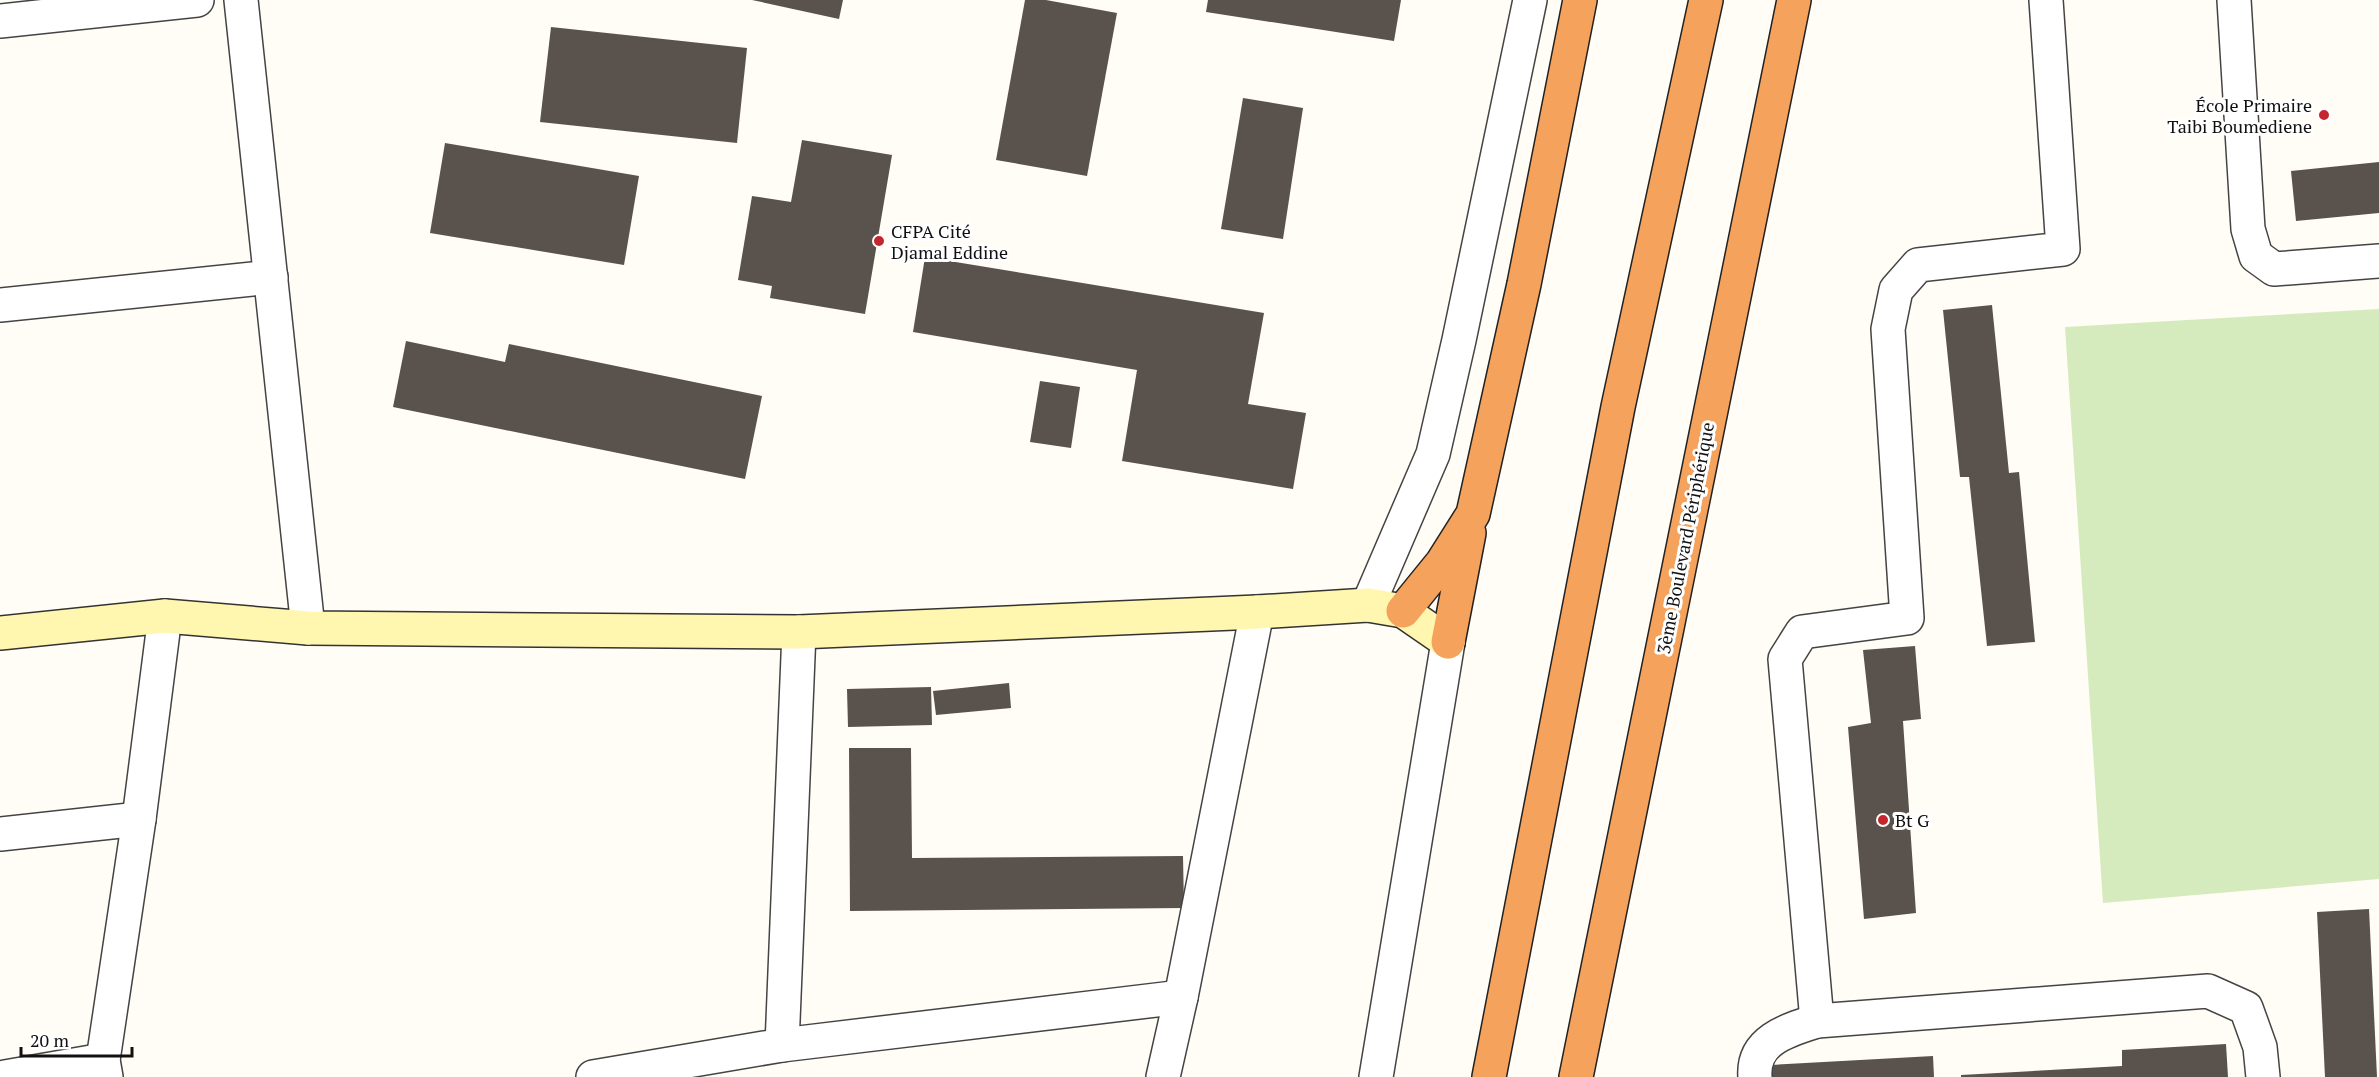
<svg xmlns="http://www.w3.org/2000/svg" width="2379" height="1077" font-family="'PT Serif',serif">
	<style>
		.green { fill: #d5ebbd }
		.building { fill: #5a524d }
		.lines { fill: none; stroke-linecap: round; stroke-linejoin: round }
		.street-casing { stroke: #444; stroke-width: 36 }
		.secondary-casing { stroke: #333; stroke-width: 36 }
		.highway-casing { stroke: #222; stroke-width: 36 }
		.street { stroke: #fff; stroke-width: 33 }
		.secondary { stroke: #fff6b0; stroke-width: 33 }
		.highway { stroke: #f5a25d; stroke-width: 33 }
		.poi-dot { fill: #c4262e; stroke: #fff; stroke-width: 2 }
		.labels { text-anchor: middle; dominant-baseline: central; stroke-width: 6; stroke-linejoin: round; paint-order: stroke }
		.poi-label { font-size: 18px; fill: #111; stroke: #fff; text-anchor: start }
		.street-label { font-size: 18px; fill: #111; stroke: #fff }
	</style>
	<rect width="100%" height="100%" fill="#fffdf5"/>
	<polygon class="green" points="2379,309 2379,879 2103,903 2065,327"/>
	<g class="building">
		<polygon points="752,0 843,0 839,19"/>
		<polygon points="1025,0 1046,0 1117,13 1087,176 996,160"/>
		<polygon points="1208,0 1401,0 1394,41 1206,12"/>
		<polygon points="551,27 747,48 737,143 540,122"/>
		<polygon points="1243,98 1303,108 1283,239 1221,229"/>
		<polygon points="802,140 892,155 865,314 770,298 772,286 738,280 752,196 791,202"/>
		<polygon points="445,143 639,176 624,265 430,233"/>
		<polygon points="2379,162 2379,213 2296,221 2291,171"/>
		<polygon points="925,257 1264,313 1248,404 1306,413 1293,489 1122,461 1137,370 913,332"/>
		<polygon points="1992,305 2009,473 2019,472 2035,642 1987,646 1969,477 1960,477 1943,310"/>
		<polygon points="406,341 505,362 509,344 762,396 745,479 393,407"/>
		<polygon points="1040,381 1080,387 1071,448 1030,442"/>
		<polygon points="1915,646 1921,719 1903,721 1916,913 1864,919 1848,727 1871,723 1863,650"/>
		<polygon points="1009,683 1011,708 936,715 933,691"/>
		<polygon points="931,687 932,725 848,727 847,689"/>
		<polygon points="849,748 911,748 912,858 1183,856 1184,908 850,911"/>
		<polygon points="2369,909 2377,1077 2325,1077 2317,912"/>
		<polygon points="2226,1044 2228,1077 1961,1077 1961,1075 2122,1066 2122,1050"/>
		<polygon points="1933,1056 1934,1077 1772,1077 1771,1065"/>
	</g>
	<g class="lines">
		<g class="street-casing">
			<g id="street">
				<polyline points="241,0 308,628"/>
				<polyline points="2234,0 2248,229 2256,256 2274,269 2379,261"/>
				<polyline points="0,21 197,0"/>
				<polyline points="0,305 271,277"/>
				<polyline points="1368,605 1433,454 1459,340 1530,0"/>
				<polyline points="0,834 139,819"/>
				<polyline points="1817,1021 1785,659 1802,632 1907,618 1888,329 1896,290 1918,265 2063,249 2046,0"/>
				<polyline points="782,1045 799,632"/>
				<polyline points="5,1077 103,1060"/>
				<polyline points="106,1077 103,1060 139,819 165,616"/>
				<polyline points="593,1077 782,1045 1181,997"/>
				<polyline points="1163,1077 1181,997 1257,612"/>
				<polyline points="1376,1077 1448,642"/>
				<path d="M1755,1077c-3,-37 33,-47 62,-56l391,-30 38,17 14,39 3,30"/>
			</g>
		</g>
		<g class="secondary-casing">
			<polyline id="secondary" points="0,633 165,616 308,628 799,632 1257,612 1368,605 1403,611 1448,642"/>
		</g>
		<g class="highway-casing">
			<g id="highway">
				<polyline points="1403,611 1442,563 1473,514 1524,284 1580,0"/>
				<polyline points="1448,642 1469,533"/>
				<polyline points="1489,1077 1618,407 1706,0"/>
				<polyline points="1576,1077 1794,0"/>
			</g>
		</g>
		<use href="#street" class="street"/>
		<use href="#secondary" class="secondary"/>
		<use href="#highway" class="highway"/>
	</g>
	<g class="poi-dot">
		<circle cx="2324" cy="115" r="6"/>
		<circle cx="879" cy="241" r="6"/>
		<circle cx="1883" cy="820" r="6"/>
	</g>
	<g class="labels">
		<g class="poi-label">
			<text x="2312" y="105" text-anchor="end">École Primaire<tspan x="2312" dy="21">Taibi Boumediene</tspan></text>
			<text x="891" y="231">CFPA Cité<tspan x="891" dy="21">Djamal Eddine</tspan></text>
			<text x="1895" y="820">Bt G</text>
		</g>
		<g class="street-label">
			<text transform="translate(1685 538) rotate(-79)">3ème Boulevard Périphérique</text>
		</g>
	</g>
	<path d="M21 1047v9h111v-9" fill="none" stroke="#111111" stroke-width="3"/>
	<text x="30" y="1047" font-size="18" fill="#111111" stroke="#ffffff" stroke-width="4.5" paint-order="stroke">20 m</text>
</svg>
